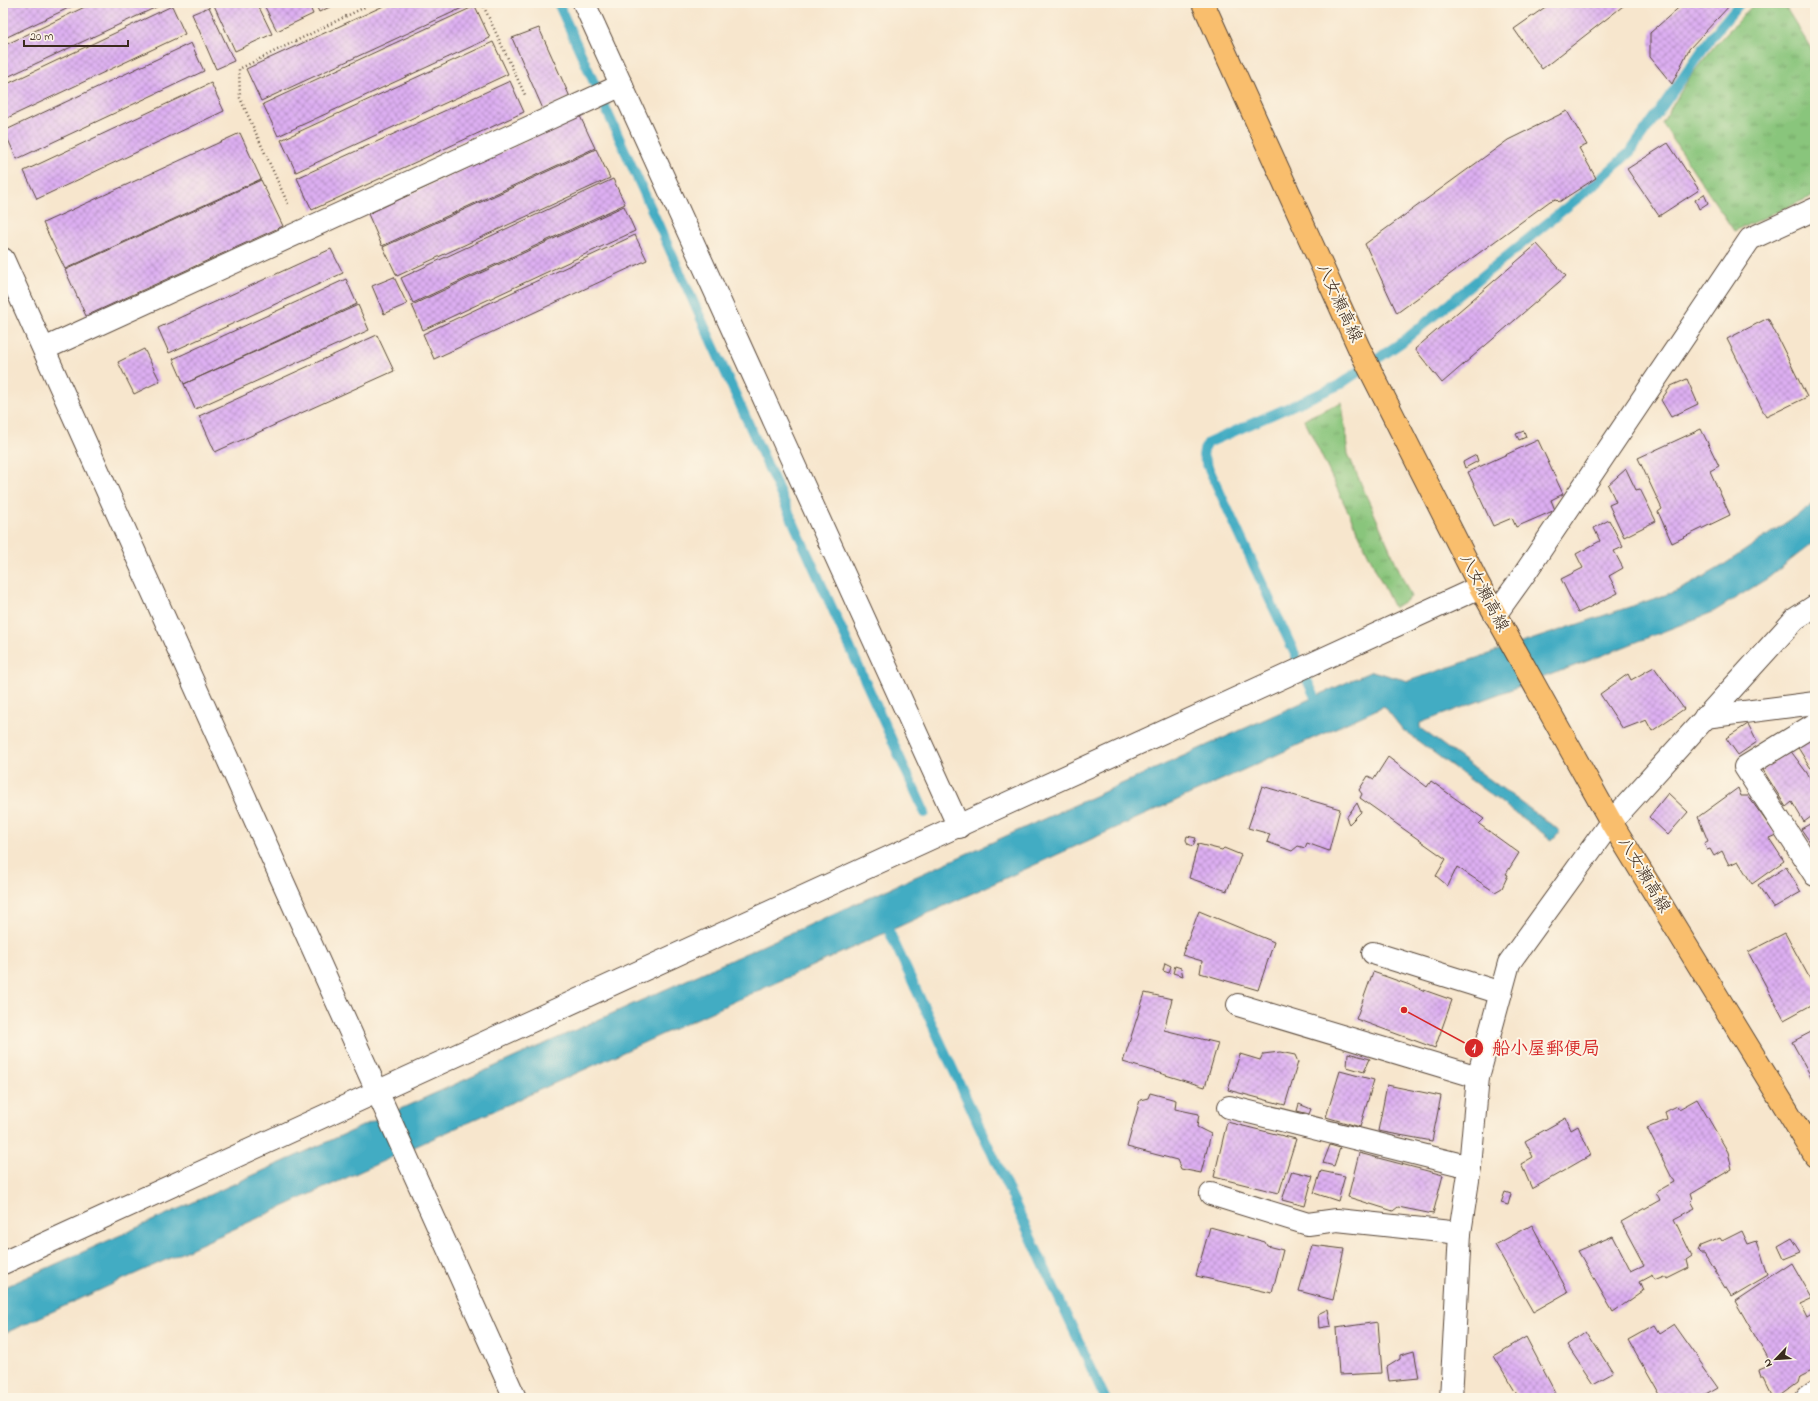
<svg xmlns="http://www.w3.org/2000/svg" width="1818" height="1401" font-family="'Indie Flower','Klee One',sans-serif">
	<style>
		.grass { fill: url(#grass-tufts); stroke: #62784c }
		.water { fill: #43acc3; stroke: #3f6b70 }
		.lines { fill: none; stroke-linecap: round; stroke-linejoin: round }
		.stream { stroke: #43acc3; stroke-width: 10 }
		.building { fill: url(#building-cross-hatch) }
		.minor-casing { stroke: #574638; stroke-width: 24 }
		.major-casing { stroke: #574638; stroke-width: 24 }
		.path { stroke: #574638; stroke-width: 2.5; stroke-dasharray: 1 3; stroke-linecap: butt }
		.minor { stroke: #fff; stroke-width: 22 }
		.major { stroke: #f9be6d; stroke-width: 22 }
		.labels { text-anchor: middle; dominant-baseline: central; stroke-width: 4; stroke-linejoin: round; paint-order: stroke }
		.street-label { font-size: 17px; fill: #3b2a1e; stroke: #fcf5e5 }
		.leader { fill: none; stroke: #d62828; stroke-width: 1.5 }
		.callout-dot { fill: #d62828; stroke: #fcf5e5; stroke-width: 1.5 }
		.mark-label { font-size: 12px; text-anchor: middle; font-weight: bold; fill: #fff }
		.callout-label { font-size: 18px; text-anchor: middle; font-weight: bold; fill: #d62828; stroke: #fcf5e5; stroke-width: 4; stroke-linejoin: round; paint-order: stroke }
	</style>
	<defs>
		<pattern id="grass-tufts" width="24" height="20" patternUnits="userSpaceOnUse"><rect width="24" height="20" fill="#89c57b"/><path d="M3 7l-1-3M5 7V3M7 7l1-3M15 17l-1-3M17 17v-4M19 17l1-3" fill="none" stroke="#71a064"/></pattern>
		<pattern id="building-cross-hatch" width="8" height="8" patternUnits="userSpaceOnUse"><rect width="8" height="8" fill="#ddaff2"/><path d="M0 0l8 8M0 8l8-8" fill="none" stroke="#b48fc3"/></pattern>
	</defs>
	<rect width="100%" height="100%" fill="#fcf5e5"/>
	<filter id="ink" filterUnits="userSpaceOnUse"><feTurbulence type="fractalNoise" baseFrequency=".025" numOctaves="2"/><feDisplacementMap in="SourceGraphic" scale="8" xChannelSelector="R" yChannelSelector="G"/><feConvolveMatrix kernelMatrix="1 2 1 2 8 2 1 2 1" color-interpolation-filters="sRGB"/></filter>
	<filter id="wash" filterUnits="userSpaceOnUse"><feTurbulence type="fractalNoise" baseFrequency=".012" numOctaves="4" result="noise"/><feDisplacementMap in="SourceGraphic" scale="16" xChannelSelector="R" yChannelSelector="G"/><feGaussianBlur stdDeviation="0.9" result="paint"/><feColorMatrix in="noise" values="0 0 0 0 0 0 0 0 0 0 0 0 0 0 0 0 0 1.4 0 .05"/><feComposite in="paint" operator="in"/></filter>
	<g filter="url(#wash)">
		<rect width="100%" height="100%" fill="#f7e6cd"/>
		<g class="grass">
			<polygon points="1755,3 1783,3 1815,55 1815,195 1734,231 1662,123 1689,78 1716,44"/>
			<polygon points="1342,402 1348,454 1411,597 1394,608 1304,419"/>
		</g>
		<polygon class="water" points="1815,503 1815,541 1768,578 1713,612 1593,659 1420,723 1420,728 1560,831 1552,840 1403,730 1384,706 3,1334 3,1288 1372,671 1408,681 1680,590 1719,568"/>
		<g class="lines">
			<g class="stream">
				<polyline points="558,3 925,813"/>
				<polyline points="1320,708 1203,456 1204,450 1208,443 1339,385 1402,342 1595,184 1631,151 1710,39 1740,3"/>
				<polyline points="889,931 1105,1398"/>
			</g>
		</g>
		<g id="blocks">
			<g class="building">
				<polygon points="7,3 79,3 3,39 3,5"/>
				<polygon points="93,3 165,3 3,79 3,46"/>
				<polygon points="213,3 257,3 272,34 235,51"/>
				<polygon points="263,3 308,3 313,14 277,31"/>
				<polygon points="315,3 331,3 332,6 319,12"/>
				<polygon points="390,3 473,3 261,101 246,69"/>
				<polygon points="1551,3 1627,3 1542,69 1514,29"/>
				<polygon points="1684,3 1732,3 1689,49 1672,84 1650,57 1650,33"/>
				<polygon points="172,6 185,34 3,120 3,86"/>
				<polygon points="475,6 490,38 278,136 263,104"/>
				<polygon points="209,7 234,61 216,69 192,14"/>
				<polygon points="539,28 570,97 543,109 512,38"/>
				<polygon points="493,42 508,74 296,172 281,140"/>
				<polygon points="191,43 204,71 17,159 4,131"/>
				<polygon points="510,81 524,112 312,210 297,178"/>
				<polygon points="211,83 224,111 37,199 24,171"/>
				<polygon points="1567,111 1587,145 1579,148 1596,178 1559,202 1556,199 1550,201 1397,313 1365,244 1508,140"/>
				<polygon points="580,116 595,148 382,246 368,214"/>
				<polygon points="240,133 261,179 65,269 43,223"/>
				<polygon points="1668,143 1699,190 1659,216 1627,169"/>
				<polygon points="596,149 610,178 397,276 383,247"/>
				<polygon points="613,179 625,204 413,303 401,278"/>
				<polygon points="261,180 283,226 86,316 65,270"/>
				<polygon points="1704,194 1708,203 1699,209 1695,200"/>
				<polygon points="624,206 635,231 423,330 412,305"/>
				<polygon points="635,235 647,260 434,359 423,334"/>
				<polygon points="1537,244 1566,276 1442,383 1415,349"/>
				<polygon points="331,249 343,273 169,353 158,328"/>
				<polygon points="394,277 407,304 384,314 372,286"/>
				<polygon points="346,279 357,304 184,384 173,359"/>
				<polygon points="358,305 369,330 195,409 184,384"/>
				<polygon points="1768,318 1807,397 1766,417 1727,339"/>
				<polygon points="377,335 394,371 215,452 199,416"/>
				<polygon points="144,349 160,381 134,394 118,362"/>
				<polygon points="1687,379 1698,404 1671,417 1661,400 1671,386"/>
				<polygon points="1701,429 1719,466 1710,471 1730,515 1672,543 1658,512 1662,509 1638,458"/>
				<polygon points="1524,431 1526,437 1519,440 1516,434"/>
				<polygon points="1538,440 1563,494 1551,500 1555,510 1516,527 1512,518 1493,526 1468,472"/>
				<polygon points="1476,455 1478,461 1465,468 1463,462"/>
				<polygon points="1626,469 1636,490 1640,489 1656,521 1624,537 1609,505 1616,502 1608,485"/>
				<polygon points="1609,520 1623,547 1614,551 1623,568 1609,576 1618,593 1578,613 1561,579 1583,568 1576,554 1600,541 1594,528"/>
				<polygon points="1654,667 1684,709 1652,731 1646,720 1623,729 1600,694 1628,674 1631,680"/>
				<polygon points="1748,724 1757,742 1738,755 1726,738"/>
				<polygon points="1815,734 1815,775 1797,746"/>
				<polygon points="1790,750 1807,773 1815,789 1815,814 1804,822 1792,802 1786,807 1763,770"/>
				<polygon points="1388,757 1427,787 1431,781 1484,819 1479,824 1519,853 1506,874 1508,875 1502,888 1495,892 1457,867 1448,886 1436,876 1446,859 1360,798 1362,794 1359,790 1368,776 1374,779"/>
				<polygon points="1262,786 1340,809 1329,851 1307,843 1305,848 1298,846 1292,851 1267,842 1270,834 1248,828"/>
				<polygon points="1738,788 1741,796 1748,796 1776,835 1769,838 1784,861 1752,884 1738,861 1729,865 1722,851 1714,856 1710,849 1707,850 1704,843 1708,841 1698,817"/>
				<polygon points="1668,793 1688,812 1668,835 1649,817"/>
				<polygon points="1357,803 1361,812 1349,824 1346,818"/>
				<polygon points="1815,821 1815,849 1801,829"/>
				<polygon points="1187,836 1196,838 1193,846 1188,844 1186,840"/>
				<polygon points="1198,844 1222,850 1224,848 1241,855 1227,891 1189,878"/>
				<polygon points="1786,867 1801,892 1773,908 1758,885"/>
				<polygon points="1199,911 1274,942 1258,990 1200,973 1202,961 1182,955"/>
				<polygon points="1785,933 1815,988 1815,1003 1784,1020 1748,952"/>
				<polygon points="1165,963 1171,966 1169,973 1163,971"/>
				<polygon points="1175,966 1181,968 1183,976 1173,973"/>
				<polygon points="1373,972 1452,1000 1435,1048 1356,1019"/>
				<polygon points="1145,993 1172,999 1164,1030 1218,1043 1205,1087 1123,1062"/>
				<polygon points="1815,1030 1815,1079 1813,1080 1792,1042"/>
				<polygon points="1280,1052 1295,1055 1298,1062 1285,1105 1228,1090 1240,1054 1260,1060 1263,1054"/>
				<polygon points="1348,1053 1370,1059 1364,1072 1347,1067"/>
				<polygon points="1340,1071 1374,1080 1360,1127 1326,1117"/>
				<polygon points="1387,1085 1441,1096 1432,1141 1378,1131"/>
				<polygon points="1150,1093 1176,1100 1175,1109 1199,1114 1197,1127 1211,1134 1201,1173 1181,1169 1177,1160 1127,1147 1140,1100 1148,1098"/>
				<polygon points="1697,1099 1728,1152 1732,1169 1691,1193 1693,1199 1691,1201 1695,1208 1674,1219 1692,1256 1686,1260 1688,1268 1666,1279 1664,1276 1654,1280 1652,1275 1639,1282 1643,1291 1613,1312 1578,1251 1613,1236 1631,1271 1644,1265 1621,1222 1660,1200 1656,1192 1674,1182 1647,1128 1667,1120 1665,1112 1677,1106 1679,1109"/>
				<polygon points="1299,1104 1311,1109 1309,1114 1297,1111"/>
				<polygon points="1566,1118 1571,1130 1578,1126 1591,1155 1532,1189 1521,1164 1533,1157 1525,1141"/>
				<polygon points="1227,1122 1296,1139 1279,1193 1214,1177"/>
				<polygon points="1330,1145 1340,1148 1334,1166 1323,1163"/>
				<polygon points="1359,1153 1443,1175 1433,1214 1398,1207 1393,1211 1348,1197"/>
				<polygon points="1292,1171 1313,1176 1305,1206 1282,1200"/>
				<polygon points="1321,1171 1345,1176 1338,1201 1314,1193"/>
				<polygon points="1505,1192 1511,1194 1508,1205 1501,1203"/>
				<polygon points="1532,1225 1568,1292 1533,1312 1495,1245"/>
				<polygon points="1210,1227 1265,1242 1267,1246 1283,1250 1272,1293 1196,1276"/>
				<polygon points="1742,1231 1748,1244 1757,1241 1768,1275 1731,1297 1704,1253 1700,1253 1698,1251 1700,1246 1720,1238 1722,1241"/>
				<polygon points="1792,1238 1801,1252 1784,1259 1778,1246"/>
				<polygon points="1312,1245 1344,1249 1333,1300 1299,1291"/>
				<polygon points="1792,1263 1812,1298 1799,1304 1806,1318 1815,1312 1815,1367 1799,1375 1797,1382 1775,1398 1764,1375 1761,1375 1759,1369 1771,1364 1735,1301"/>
				<polygon points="1328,1309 1331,1326 1319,1328 1318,1314"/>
				<polygon points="1378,1322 1382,1373 1339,1375 1336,1328"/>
				<polygon points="1674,1324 1718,1386 1697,1398 1661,1398 1628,1340 1655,1325 1660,1333"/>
				<polygon points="1586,1331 1613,1373 1593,1384 1567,1345"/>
				<polygon points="1526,1337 1558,1398 1519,1398 1494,1356"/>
				<polygon points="1414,1351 1419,1378 1389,1381 1387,1367 1400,1359 1400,1355"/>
				<polygon points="1404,1394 1405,1398 1382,1398 1382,1397"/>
			</g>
		</g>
	</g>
	<g filter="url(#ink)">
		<use href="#blocks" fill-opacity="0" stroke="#574638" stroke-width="1"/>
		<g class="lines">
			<g class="minor-casing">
				<g id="minor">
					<polyline points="584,3 959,827"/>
					<polyline points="3,259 515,1398"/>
					<polyline points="44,349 622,85"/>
					<polyline points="1495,615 1523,576 1750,239 1815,209"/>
					<polyline points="1705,717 1815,703"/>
					<polyline points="1815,724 1745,767 1815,875"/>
					<polyline points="1373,953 1501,993"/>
					<polyline points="1238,1005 1478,1077"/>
					<polyline points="1229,1107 1470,1167"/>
					<polyline points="1211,1194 1308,1224 1337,1220 1460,1233"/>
					<polyline points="3,1263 1480,587"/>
					<polyline points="1451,1398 1460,1233 1470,1167 1478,1077 1509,963 1611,822 1795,619 1815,606"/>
					<polyline points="1807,1398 1815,1392"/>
				</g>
			</g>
			<g class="major-casing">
				<polyline id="major" points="1203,3 1359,348 1480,587 1611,822 1815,1156"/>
			</g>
			<g class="path">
				<polyline points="482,3 526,97"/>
				<polyline points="288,204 240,98 239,69 373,3"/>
			</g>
			<use href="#minor" class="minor"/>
			<use href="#major" class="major"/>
		</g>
	</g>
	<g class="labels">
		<g class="street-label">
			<text transform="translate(1339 303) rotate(65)">八女瀬高線</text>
			<text transform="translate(1484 593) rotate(62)">八女瀬高線</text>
			<text transform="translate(1644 875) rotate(59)">八女瀬高線</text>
		</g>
	</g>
	<path class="leader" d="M1404 1010L1474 1048"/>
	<g class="callout-dot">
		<circle cx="1404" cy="1010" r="4"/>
		<circle cx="1474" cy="1048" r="10"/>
	</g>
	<g class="mark-label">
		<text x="1474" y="1052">1</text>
	</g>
	<g class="callout-label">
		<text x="1546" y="1054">船小屋郵便局</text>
	</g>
	<rect width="1818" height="1401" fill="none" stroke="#fcf5e5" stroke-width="16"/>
	<g transform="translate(1776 1359) rotate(245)" stroke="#fcf5e5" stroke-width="3" paint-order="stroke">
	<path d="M0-3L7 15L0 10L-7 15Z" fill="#3b2a1e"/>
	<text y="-6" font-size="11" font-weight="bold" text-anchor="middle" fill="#3b2a1e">N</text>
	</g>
	<path d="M24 40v6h104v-6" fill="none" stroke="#3b2a1e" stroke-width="2"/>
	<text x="30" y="40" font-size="12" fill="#3b2a1e" stroke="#fcf5e5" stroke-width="3" paint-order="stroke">20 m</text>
</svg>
